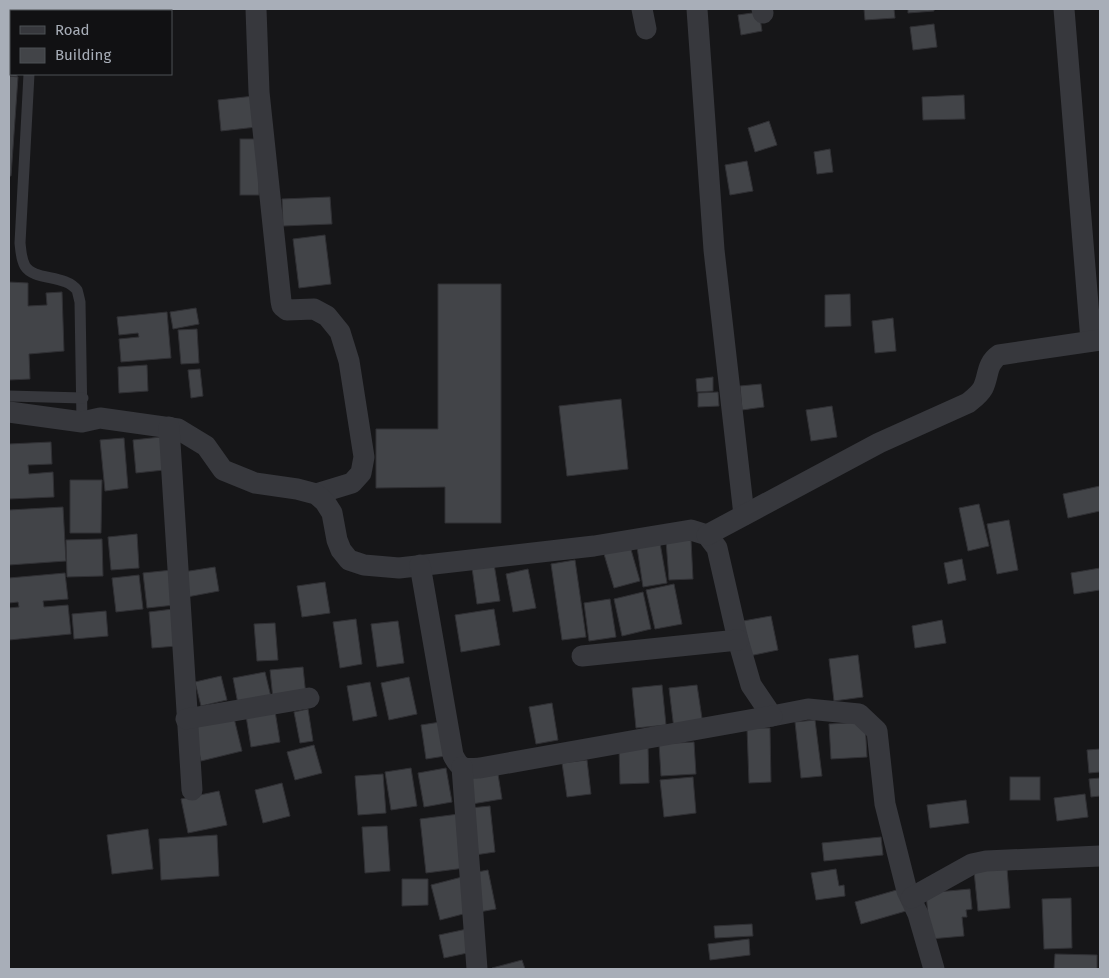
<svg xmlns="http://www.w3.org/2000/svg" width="1109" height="978" font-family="'Fira Sans',sans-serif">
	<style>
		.building { fill: #424448; stroke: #303034 }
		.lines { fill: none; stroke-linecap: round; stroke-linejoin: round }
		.lane { stroke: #37383d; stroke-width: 11 }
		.street { stroke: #37383d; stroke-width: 21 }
	</style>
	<rect width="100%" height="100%" fill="#161618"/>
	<g class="building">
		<polygon points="9,9 21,9 21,11 11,11 11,74 17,74 17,77 9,76"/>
		<polygon points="864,9 894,9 895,18 865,20"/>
		<polygon points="908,9 934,9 934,11 908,13"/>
		<polygon points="759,12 762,31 741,35 738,15"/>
		<polygon points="934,24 937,47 913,50 910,27"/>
		<polygon points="9,76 18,77 11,176 9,176"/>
		<polygon points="964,95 965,119 923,120 922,97"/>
		<polygon points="254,96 257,127 221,131 218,100"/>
		<polygon points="769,121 777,145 755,152 748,128"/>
		<rect x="240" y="139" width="19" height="56"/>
		<polygon points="830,149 833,172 817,174 814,152"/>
		<polygon points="747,161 753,191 730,195 725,165"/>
		<polygon points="330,197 332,224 283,226 282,199"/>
		<polygon points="325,235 331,284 299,288 293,239"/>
		<polygon points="9,282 28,283 28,306 47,305 46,293 62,292 64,351 29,354 30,379 9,380"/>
		<polygon points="438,284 501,284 501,523 445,523 445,487 376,488 376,429 438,429"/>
		<polygon points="850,294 851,326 825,327 825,295"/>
		<polygon points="196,308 199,324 173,329 170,312"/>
		<polygon points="167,312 171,358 121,362 119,339 139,337 138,333 119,335 117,317"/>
		<polygon points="893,318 896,351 875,353 872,321"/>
		<polygon points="197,329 199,363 181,364 178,330"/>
		<polygon points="147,365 148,391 119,393 118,367"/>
		<polygon points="200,369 203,396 191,398 188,370"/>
		<polygon points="713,377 713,391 697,392 696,379"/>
		<polygon points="761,384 764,407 742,410 740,386"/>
		<polygon points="718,392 719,406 698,407 698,393"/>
		<polygon points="621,399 628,469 567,476 559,406"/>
		<polygon points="832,406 837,437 811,441 806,410"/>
		<polygon points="161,437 164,470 136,473 133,440"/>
		<polygon points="124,438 128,488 105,491 100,440"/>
		<polygon points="51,442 52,464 28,465 29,474 53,472 54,497 9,499 9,444"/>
		<polygon points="70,480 102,480 101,533 70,533"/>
		<polygon points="1100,486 1100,511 1068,518 1063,494"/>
		<polygon points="979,504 989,546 968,551 959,508"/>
		<polygon points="63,507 66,561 9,565 9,510"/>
		<polygon points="1009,520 1018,570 997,574 987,524"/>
		<polygon points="137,534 139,568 111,570 108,537"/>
		<polygon points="102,539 103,576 67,577 66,540"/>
		<polygon points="691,540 693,579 669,580 666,541"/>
		<polygon points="660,543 667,583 643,587 637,547"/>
		<polygon points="630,546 640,581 614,588 604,554"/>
		<polygon points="962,559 966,580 948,584 944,563"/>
		<polygon points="575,560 586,637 562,640 551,564"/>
		<polygon points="494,564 500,601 477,604 472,568"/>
		<polygon points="215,567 219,591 187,597 183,572"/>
		<polygon points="1100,568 1100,590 1074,594 1071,573"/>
		<polygon points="528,569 536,608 513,612 506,574"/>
		<polygon points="172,570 175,605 147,608 143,573"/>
		<polygon points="65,573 68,599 43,601 44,607 68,605 71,634 9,640 9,608 19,607 18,602 9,603 9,578"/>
		<polygon points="139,575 143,609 116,612 112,578"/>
		<polygon points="325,582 330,613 302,617 297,586"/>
		<polygon points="674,584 682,624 655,629 646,590"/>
		<polygon points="643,592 651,629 622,636 614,599"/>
		<polygon points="610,599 616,637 589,641 584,603"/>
		<polygon points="173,609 177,646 152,648 149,612"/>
		<polygon points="494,609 500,645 461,652 455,615"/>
		<polygon points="106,611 108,636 74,639 72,614"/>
		<polygon points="771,616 778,650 749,656 743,621"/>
		<polygon points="356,619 362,664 340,668 333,622"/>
		<polygon points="942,620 946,643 915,648 912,626"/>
		<polygon points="398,621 404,663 377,667 371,624"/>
		<polygon points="275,623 278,660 257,661 254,624"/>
		<polygon points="858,655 863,697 834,701 829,659"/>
		<polygon points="303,667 306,696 273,699 270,670"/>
		<polygon points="265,672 271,697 238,704 233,678"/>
		<polygon points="221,676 227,700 201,706 195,682"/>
		<polygon points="409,677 417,714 389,720 381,683"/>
		<polygon points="370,682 377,716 353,721 347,686"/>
		<polygon points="662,685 666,725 636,728 632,688"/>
		<polygon points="697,685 703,725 674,729 669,688"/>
		<polygon points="552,703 558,740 536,744 529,707"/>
		<polygon points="308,709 313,741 300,743 294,712"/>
		<polygon points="275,711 280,742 251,747 246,716"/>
		<polygon points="234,718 242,751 201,761 193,727"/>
		<polygon points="815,720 822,776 801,778 795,722"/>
		<polygon points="447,721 452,755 426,759 421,725"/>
		<polygon points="865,722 867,757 831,759 829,724"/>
		<polygon points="747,728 770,728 771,782 749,783"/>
		<polygon points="694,742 696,774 661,776 659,744"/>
		<polygon points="314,745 322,773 295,780 287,752"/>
		<polygon points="648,746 649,783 620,784 619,747"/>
		<polygon points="1100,749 1100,772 1089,773 1087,750"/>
		<polygon points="587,760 591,794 567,797 562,763"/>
		<polygon points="411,768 417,806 391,810 385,772"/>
		<polygon points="446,768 452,802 424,807 418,773"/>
		<polygon points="497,768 502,799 472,804 467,773"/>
		<polygon points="383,774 386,813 358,815 355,776"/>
		<polygon points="693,777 696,813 664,817 660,780"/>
		<rect x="1010" y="777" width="30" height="23"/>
		<polygon points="1100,778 1100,796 1091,797 1089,779"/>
		<polygon points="282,783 290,816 263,823 255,790"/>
		<polygon points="219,791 227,825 188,833 181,799"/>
		<polygon points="1085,794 1088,817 1057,821 1054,798"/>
		<polygon points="966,800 969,823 930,828 927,805"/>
		<polygon points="490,806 495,852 475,855 470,808"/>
		<polygon points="459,814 465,868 426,873 420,819"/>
		<polygon points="387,826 390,871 365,873 362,827"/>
		<polygon points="148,829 153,869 112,874 107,835"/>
		<polygon points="217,835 219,876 161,880 159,839"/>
		<polygon points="881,837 883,855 824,861 822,843"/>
		<polygon points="1007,868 1010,908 978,911 974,871"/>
		<polygon points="836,869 839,886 844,885 845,896 816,900 811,873"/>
		<polygon points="488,870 496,909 479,912 472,873"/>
		<polygon points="462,877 471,912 440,920 431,885"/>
		<polygon points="402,879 428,879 428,905 402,906"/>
		<polygon points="900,889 906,911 861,924 855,902"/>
		<polygon points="970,889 972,909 966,910 967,917 962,917 964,936 930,939 926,893"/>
		<polygon points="1071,898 1072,948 1044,949 1042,899"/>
		<polygon points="752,924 753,936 715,938 714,926"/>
		<polygon points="467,929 472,952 444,958 439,935"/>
		<polygon points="749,939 750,955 710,960 708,944"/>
		<polygon points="1055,954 1097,955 1097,969 1054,969"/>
		<polygon points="522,960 525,969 492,969 492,968"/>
	</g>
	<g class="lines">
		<g class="lane">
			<polyline points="32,11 33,9"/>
			<path d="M29,74l-9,169c1,8 1,16 5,23 9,15 40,8 52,24 1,3 2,8 3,12l2,120"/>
			<polyline points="9,396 83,398"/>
		</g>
		<g class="street">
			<polyline points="256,9 259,92 281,301 282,306 287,310 314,309 327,316 340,332 349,361 364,457 361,473 352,483 316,494"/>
			<polyline points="642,9 646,29"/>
			<polyline points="697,9 714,250 744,515"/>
			<polyline points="762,9 763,13"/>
			<polyline points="1064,9 1091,341"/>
			<polyline points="9,412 82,422 100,418 178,429 206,446 223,470 255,483 297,489 316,494 325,502 332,513 337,540 341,550 349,560 364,565 399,568 594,546 691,530 707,535 717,548 738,640 751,685 772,716 808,709 859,714 877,731 885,804 907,891 918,914 934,969"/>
			<polyline points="169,427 192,790"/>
			<path d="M707,535l172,-92 89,-40c5,-4 11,-8 15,-15 6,-12 3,-24 16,-33l101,-15"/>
			<path d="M420,565l33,190c7,15 12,14 27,13l292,-52"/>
			<polyline points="582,656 738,640"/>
			<polyline points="186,719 309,698"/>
			<polyline points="462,767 477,969"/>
			<polyline points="911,898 972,864 986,861 1100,856"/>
		</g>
	</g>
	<rect width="1109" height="978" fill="none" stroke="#a8aeb8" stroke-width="20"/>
	<rect x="10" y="10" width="162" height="65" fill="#111113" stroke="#4d5055"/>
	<rect x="20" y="26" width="25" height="8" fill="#37383d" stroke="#4d5055"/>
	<text x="55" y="35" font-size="15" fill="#a8aeb8">Road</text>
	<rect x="20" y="48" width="25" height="15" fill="#424448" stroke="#4d5055"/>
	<text x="55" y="60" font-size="15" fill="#a8aeb8">Building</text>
</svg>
